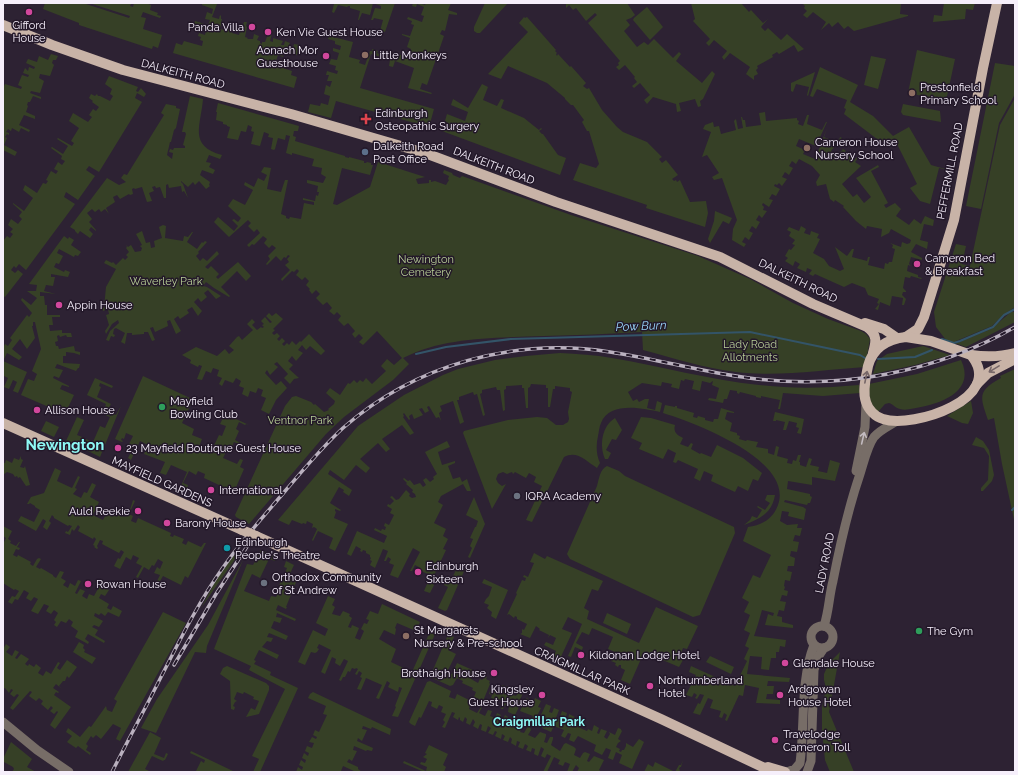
<svg xmlns="http://www.w3.org/2000/svg" width="1018" height="775" font-family="Raleway,sans-serif">
	<style>
		.green { fill: #364026 }
		.lines { fill: none; stroke-linecap: round; stroke-linejoin: round }
		.stream { stroke: #335468; stroke-width: 2 }
		.minor { stroke: #776d67; stroke-width: 9 }
		.major { stroke: #c8b3a7; stroke-width: 10 }
		.rail-casing { stroke: #bab1bf; stroke-width: 3.5 }
		.rail { stroke: #231829; stroke-width: 2; stroke-dasharray: 6; stroke-linecap: butt }
		.major-bridge { stroke: #c8b3a7; stroke-width: 10 }
		.oneway { stroke: #766668 }
		.oneway2 { stroke: #c3bbc0 }
		.hotel-dot { fill: #d1479c; stroke: #231829; stroke-width: 1.5 }
		.education-dot { fill: #8d6e63; stroke: #231829; stroke-width: 1.5 }
		.health-dot { fill: #e0444e; stroke: #231829; stroke-width: 1.5 }
		.service-dot { fill: #5c6f8a; stroke: #231829; stroke-width: 1.5 }
		.leisure-dot { fill: #2e9e5b; stroke: #231829; stroke-width: 1.5 }
		.worship-dot { fill: #6b7280; stroke: #231829; stroke-width: 1.5 }
		.culture-dot { fill: #0f9aa8; stroke: #231829; stroke-width: 1.5 }
		.labels { text-anchor: middle; dominant-baseline: central; stroke-width: 3; stroke-linejoin: round; paint-order: stroke }
		.poi-label { font-size: 11px; fill: #f6effb; stroke: #231829; text-anchor: start }
		.street-label { font-size: 11px; fill: #f6effb; stroke: #231829 }
		.park-label { font-size: 11px; fill: #b8cf96; stroke: #231829 }
		.water-label { font-size: 12px; font-style: italic; fill: #9ad7fb; stroke: #231829 }
		.neighbourhood-label { font-size: 12px; font-weight: bold; fill: #8ef9f5; stroke: #231829 }
		.district-label { font-size: 15px; font-weight: bold; fill: #8ef9f5; stroke: #231829 }
	</style>
	<rect width="100%" height="100%" fill="#2d2233"/>
	<g class="green">
		<polygon points="45,3 83,3 129,18 130,16 89,3 128,3 131,4 130,6 133,7 134,3 146,3 151,5 150,10 158,13 157,15 161,16 160,18 143,12 141,17 146,18 143,29 162,35 158,48 153,46 152,49 79,25 79,23 43,9"/>
		<polygon points="202,3 217,4 212,17 219,19 220,15 221,16 221,19 222,19 220,29 227,31 229,27 233,28 232,33 239,35 242,25 243,25 244,22 247,22 246,26 247,27 245,37 248,38 247,39 253,39 254,34 259,36 257,40 260,41 260,43 262,44 262,42 265,42 270,29 273,30 270,41 273,42 273,38 283,41 281,45 284,45 285,41 290,43 288,47 293,48 294,44 300,45 297,55 284,51 283,57 278,55 276,61 281,62 280,67 292,71 291,75 297,77 294,88 173,53 176,43 182,45 184,41 202,46 203,41 200,40 201,37 198,36 199,33 205,35 206,30 189,24 189,23 194,24 195,21 208,25 210,20 205,19 207,12 212,14 213,9 202,5"/>
		<polygon points="331,3 395,3 385,32 380,31 383,20 374,18 373,20 371,20 375,8 381,9 381,6 373,3 370,15 362,13 359,20 358,20 360,11 350,8 350,6 348,6 347,7 338,5 334,13 332,12 334,4"/>
		<polygon points="413,3 419,3 425,5 426,3 451,3 448,10 457,13 457,15 449,14 445,31 442,30 440,34 444,36 427,85 422,83 420,89 432,93 431,94 408,88 414,68 395,61 393,67 389,66 390,60 371,54 360,88 434,109 429,127 336,101 331,118 308,112 310,104 320,106 321,103 328,105 330,96 324,94 326,85 330,87 332,81 327,81 329,75 326,75 327,71 337,74 338,71 335,70 336,66 329,64 331,59 337,60 339,53 333,51 333,48 340,50 341,46 335,44 335,41 328,39 329,36 353,42 349,57 360,60 359,63 365,65 370,51 372,51 372,49 378,51 377,53 383,55 384,52 389,54 390,52 408,57 411,49 407,47 410,38 402,35 402,34 410,36 414,25 411,24 412,21 407,19 408,17 422,22 424,16 421,15 424,7 417,4 416,7 412,6"/>
		<polygon points="485,3 508,3 480,33 477,33 474,31 474,27"/>
		<polygon points="566,3 627,3 635,15 631,18 626,20 630,25 624,31 637,47 644,42 648,45 654,39 673,58 679,52 681,54 676,61 702,83 712,71 715,74 703,99 700,101 701,106 698,107 695,99 679,103 681,111 677,112 676,104 653,97 647,104 644,100 650,95 640,83 634,88 632,86 637,82 634,78 635,77 625,65 619,70 616,67 619,65 618,63 620,61 588,23 597,15 595,13 586,21 576,8 573,10 569,5 566,8"/>
		<polygon points="691,3 741,3 749,12 751,10 763,23 768,19 761,27 765,31 768,28 781,40 787,34 804,49 798,52 794,45 779,54 777,52 772,55 773,57 757,66 758,68 756,70 758,74 754,76 754,80 746,74 750,67 730,53 724,60 722,57 727,51 714,40 709,46 706,43 710,39 693,21 695,19"/>
		<polygon points="802,3 901,3 900,14 908,15 908,16 854,31 848,26 844,29 838,22 832,27 829,23 821,30 826,22 813,12 807,18 803,15 807,11 804,8 805,6"/>
		<polygon points="944,3 975,3 973,10 966,9 965,19 933,22 934,15 942,16"/>
		<polygon points="647,7 663,27 650,40 633,20 634,18"/>
		<polygon points="524,17 525,18 527,17 556,50 555,51 557,53 556,54 557,56 558,54 570,67 571,66 586,83 583,86 587,89 589,88 602,110 617,127 623,132 647,142 662,157 659,159 662,163 666,160 678,175 672,179 674,181 676,180 677,182 680,180 690,202 706,201 708,213 705,227 646,208 647,205 573,180 580,163 596,168 599,164 589,131 587,131 582,122 584,120 573,105 571,105 565,99 565,98 547,83 508,66 501,79 488,74 528,32 519,23"/>
		<polygon points="917,50 955,59 946,101 908,93"/>
		<polygon points="51,54 58,56 56,60 53,60 52,63 54,65 50,76 40,74 39,78 44,81 40,93 31,91 30,93 41,97 41,99 33,96 30,102 28,102 27,105 28,106 26,112 35,116 35,119 24,115 19,125 30,130 29,132 21,128 19,132 12,128 11,131 8,129 6,132 9,133 9,135 7,134 5,137 7,138 4,145 17,152 15,156 3,150 3,88 5,84 21,89 22,87 18,85 22,75 28,77 29,75 23,73 25,68 28,71 29,67 34,69 35,67 26,63 28,59 37,62 39,56 48,60"/>
		<polygon points="871,56 886,59 878,89 864,85"/>
		<polygon points="995,63 1015,66 1015,94 999,123 981,209 966,206"/>
		<polygon points="820,67 858,85 850,102 873,116 893,136 909,127 931,165 956,172 939,168 930,204 920,201 910,188 917,184 895,140 888,144 886,140 881,142 844,114 846,109 844,108 847,100 817,89 813,97 810,96"/>
		<polygon points="815,72 808,96 807,95 809,87 796,84 793,92 791,91 791,83"/>
		<polygon points="109,76 138,87 136,91 138,92 141,88 146,94 144,97 137,93 135,98 142,102 99,172 89,166 86,170 95,176 78,200 66,192 64,197 75,204 26,270 19,264 16,268 14,266 11,270 15,273 18,270 23,274 5,297 3,296 3,241 7,236 10,238 13,234 10,232 13,229 8,225 11,219 18,224 22,219 19,216 22,212 13,204 13,203 24,211 33,198 23,190 25,185 37,193 43,183 46,184 48,181 46,180 51,171 56,174 58,171 54,169 58,162 62,165 65,161 61,159 62,156 51,148 52,147 63,154 68,146 57,139 58,138 72,146 74,143 71,141 79,128 69,121 73,113 88,122 92,117 89,115 93,109 96,111 99,107 92,102 93,101 89,98 91,94 95,96 97,94 98,96 100,96 110,101 113,96 110,94 112,89 105,84"/>
		<polygon points="482,84 488,87 483,100 497,106 501,99 504,100 501,108 524,118 539,130 541,128 542,129 539,131 542,134 543,134 558,155 566,158 560,175 442,131 447,114 465,121 468,112 451,105 453,99 468,108"/>
		<path d="M190,96l13,3c-2,26 -15,47 19,56l-2,4 -11,-4 -3,7 5,1 -2,4 6,3 -2,4 -11,-4 -2,5 10,7 -1,3 1,1 -4,3 -7,-8 -4,4 -2,-3 -5,5 -7,-6v1l2,2 5,14 -4,-7 -2,1 -1,-6 -12,2 -1,-4 -2,1v14v-1h-2l-4,-11 -4,1 -1,-2 -3,1 2,4 -5,2 3,8 -5,1 -5,-15 -7,2 -1,-1 -2,1 1,5 -3,1 -1,-1 -9,5 -3,-4 -4,2 2,5 -9,6 3,6 -4,-5 -4,3 -2,-3 -4,3 -3,-3 -5,4 5,6 -3,3 7,8v1l-5,-4 -2,3 4,4 -3,4 -10,-7 -2,3 -3,-3v-1l-5,-3 37,-49 12,7 7,-3 -5,-4 3,-4 3,1 37,-60 -3,-2 5,-9 10,2v2l4,1 -4,19 -2,2 -3,12h-1l-3,13 5,4 1,-6 -4,-1 1,-3 3,1 1,-2h11v-2l-2,-1 3,-11 -1,-2h-3z"/>
		<polygon points="1015,98 1015,307 1003,315 992,326 956,341 957,343 991,329 1011,312 1015,312 1015,322 966,347 946,340 936,327 934,312 956,244 966,246 962,264 970,266 1000,125"/>
		<path d="M218,103l81,23 -1,5h-4l-1,5 3,1 -1,4 50,15v1l4,1v-1l15,4v2h2l1,-1 4,1v2h2l-3,10 -28,-7 -9,36 4,1 33,-18 8,-25 47,15 -9,2 1,3 1,2 11,-1v-3h2v2l4,-1 11,4 3,-5 -1,-1 1,-3 -6,-3 1,-3 8,3 1,2 7,3 2,-2 109,39 127,41 52,23 43,24 35,16 33,12 5,3 4,5 -5,28c-43,3 -87,10 -129,5 -32,-4 -63,-14 -93,-22l-1,-18c-33,2 -65,3 -98,4 -46,2 -99,0 -141,22l6,6 -16,16 -49,37 -18,17 -77,90 -13,-7 -1,-2 50,-109 7,-9 4,-1 15,6 3,3 1,-1 9,8 5,-2 -1,-1 6,-5 1,-3 -9,-8 4,-5 10,7 8,-12 2,1 4,-4 3,3 3,-3 3,2 3,-4 6,6 14,-13 -5,-5 6,-7 7,6 8,-7 -25,-27 -14,14 -4,-3 4,-4 -4,-4 -4,4 -3,-4 3,-3 -7,-8 -4,3 -6,-6 3,-4 -4,-4 -3,3 -5,-4 3,-3 -5,-6 -4,3 -7,-7 4,-4 -4,-4 -4,4 -3,-4 1,-1 -4,-4 3,-4 -4,-4 -3,3 -6,-5 3,-4 -2,-2 -3,3 -2,-1 -10,10 -1,-2 9,-9 -5,-5 4,-3 -2,-3 3,-3 -2,-1 -2,3 -2,-1 -3,4 -5,-5 -9,9 -1,-1 4,-5 -2,-3 8,-8 -4,-3 -3,3 -5,-5 3,-4 -4,-3 -9,9 -2,-1 -3,3 -2,-2 13,-12 -3,-4 -3,3 -6,-6 3,-3 -3,-3 -19,17 -15,-15 4,-5 16,14 4,-5 -6,-6 2,-1 4,3 3,-4 -13,-12 5,-7 12,6 8,-15 -9,-5 1,-3 9,5 4,-9 6,3 3,-6 -6,-3 3,-5 7,1 -4,21 14,3 4,-12h3l-7,34 5,2v2l3,1 1,-2 11,2 3,-16 10,2v-3l-11,-2v-2l12,3 1,-6 2,1 1,-4h-2l1,-6 -11,-3v-3l16,3 3,-6 -5,-3 1,-6 -10,-2 2,-7 -22,-6v2l-6,-2 4,-17 -4,-1 -1,5 -7,-2 -3,11 -1,1 -3,-1 2,-11 -5,-1 1,-3 -5,-2 -4,14 -9,-2 3,-12 -3,-1 1,-4 -4,-2 -2,7 -5,-1 -3,9 -11,-2 3,-11 -3,-1v-1l-4,-1v-2l-7,-2 1,-8h-1z"/>
		<polygon points="903,104 940,111 941,122 903,115 901,112"/>
		<polygon points="765,112 766,121 797,118 797,120 799,121 798,124 803,126 807,115 809,115 807,124 822,130 826,122 827,122 816,146 799,139 796,146 805,150 803,154 815,159 827,128 824,137 835,142 837,139 839,140 840,137 842,138 831,151 837,156 843,149 846,151 843,154 846,156 848,154 854,160 857,157 858,158 855,162 861,166 842,184 853,197 857,194 864,203 871,197 856,178 878,165 879,167 871,171 888,203 884,205 886,208 895,203 901,209 896,216 909,225 914,219 921,224 925,216 934,220 933,226 924,224 920,240 928,242 927,249 916,244 911,252 922,258 922,260 911,257 909,264 911,266 908,265 907,271 918,275 918,277 922,278 921,279 911,276 910,278 905,277 903,288 906,291 906,292 903,292 902,295 906,299 904,305 902,305 903,298 892,296 890,306 880,302 878,310 875,309 879,304 877,303 879,299 868,295 865,288 852,283 844,287 815,274 813,276 809,274 812,270 807,268 806,272 797,268 800,264 795,261 793,266 785,261 788,258 785,256 789,249 791,250 795,245 792,244 795,240 789,236 791,232 787,230 789,227 799,231 801,226 806,229 804,233 810,235 811,231 819,234 817,238 820,239 813,253 824,259 829,266 840,271 844,269 835,247 847,256 852,249 854,249 852,257 867,261 868,257 870,257 868,265 884,269 885,263 888,264 889,262 892,262 895,249 892,248 893,245 890,243 901,247 902,242 907,244 910,243 911,240 891,229 889,233 881,237 882,229 867,226 866,229 856,221 843,207 844,206 835,200 834,202 830,199 826,184 817,186 816,182 820,175 812,166 799,159 796,164 792,161 789,166 793,168 789,175 785,172 782,177 787,179 782,186 779,183 777,185 775,184 774,186 780,189 776,196 772,194 769,199 773,200 769,207 763,203 762,205 764,207 763,210 767,211 762,218 759,215 756,220 760,222 756,229 752,226 749,231 753,233 749,240 745,237 742,242 746,244 744,247 732,240 733,229 737,220 722,178 714,180 712,177 719,173 707,155 702,157 711,132 703,129 705,125 713,122 714,127 719,126 721,134 736,130 734,121 736,119 738,129 743,128 741,117 742,117 743,120 745,120 746,127 761,125 759,113"/>
		<polygon points="715,211 732,218 729,224 723,221 710,243 708,239 714,221"/>
		<polygon points="163,225 166,226 165,238 183,241 184,236 188,237 192,232 193,232 187,242 197,249 202,242 203,243 205,241 207,242 198,252 199,253 196,256 200,261 203,258 207,261 217,251 219,254 205,267 208,269 211,266 219,274 216,277 218,279 238,262 251,276 246,281 237,271 221,287 230,296 229,297 214,288 206,282 203,286 207,287 221,296 216,299 208,290 204,293 207,297 201,302 198,298 194,302 202,311 198,316 192,307 187,310 189,313 180,319 178,316 174,319 181,331 176,334 170,320 167,321 168,326 155,332 153,327 150,328 155,340 152,341 148,332 144,332 144,334 132,335 132,333 127,333 125,344 121,342 125,333 116,328 114,329 113,334 115,335 114,337 111,336 109,341 106,340 110,331 119,323 118,320 112,324 106,334 105,331 109,325 106,315 109,314 108,309 103,311 102,308 104,308 106,287 116,269 104,263 106,260 112,263 113,262 116,265 123,258 125,260 128,257 126,255 129,252 126,248 127,247 126,245 128,247 131,245 135,252 141,251 142,248 140,246 142,245 136,234 142,231 146,243 150,242 151,248 155,247 154,241 162,238 159,227"/>
		<polygon points="64,236 68,239 69,237 74,240 71,245 81,252 78,256 75,255 74,257 59,249 57,253 63,256 59,264 56,263 54,267 64,272 65,270 70,272 68,277 51,274 51,277 55,277 53,286 46,285 44,291 56,294 40,292 40,296 44,296 45,305 47,305 47,315 60,315 60,317 52,317 53,325 49,325 50,331 62,330 62,333 71,333 72,337 67,337 66,335 60,337 59,335 57,336 58,341 55,342 56,346 58,346 59,349 74,346 75,351 80,352 80,355 74,353 66,352 66,356 63,356 63,363 80,364 79,368 78,368 76,371 57,364 55,368 63,370 59,378 54,376 53,378 69,386 69,387 62,385 60,389 74,395 65,414 21,395 28,379 34,381 37,374 32,371 41,349 35,322 33,322 33,326 32,326 35,338 27,349 20,339 12,349 22,357 19,360 7,353 4,359 3,358 3,348 5,344 8,346 12,340 10,338 27,315 29,317 32,313 21,300 22,298 31,305 37,298 27,291 36,291 37,285 29,284"/>
		<polygon points="269,313 272,316 276,313 283,319 273,329 275,330 272,333 274,335 277,333 280,336 277,339 279,341 282,338 285,341 282,344 284,346 287,343 289,345 292,341 296,345 300,341 301,342 309,334 325,351 321,355 310,346 306,350 302,345 298,350 303,353 296,361 292,356 288,361 293,365 289,369 299,378 294,379 290,384 284,378 288,374 277,362 274,364 278,367 270,375 267,370 265,373 276,385 281,381 287,388 276,400 269,414 261,410 266,398 261,396 263,390 258,388 256,393 250,391 248,397 242,394 244,388 239,386 241,381 236,378 233,383 225,380 222,386 219,384 222,378 217,376 219,370 213,368 211,373 206,371 202,380 197,379 202,366 199,365 198,367 190,363 191,360 182,355 196,347 217,356 225,349 229,354 234,350 229,346 237,337 239,336 242,340 253,330 247,324 252,319 255,322 252,325 257,330 261,327 262,328 264,327 262,325 264,324 261,321 265,317 270,323 272,322 266,316"/>
		<polygon points="923,346 950,355 915,365 873,374 877,361 887,354"/>
		<path d="M560,353c17,1 35,2 52,5 49,8 97,22 147,27 34,4 67,3 100,0l1,8 -37,3 -40,-3 -3,16h-2l2,-9 -19,-4v2l-5,-1v-1l-16,-4 -1,2 -2,-1v-2l-7,-1 -3,9h-3l-1,4 -15,-3 1,-2 7,1 3,-11 -7,-3 1,-4 -3,2 -8,-2 -2,10 -8,-2 2,-8 -9,-2 -1,2 -3,-1 -2,9 -8,-2 1,-3 -10,-2 -1,4 -19,-3 -14,9 5,9 4,-2 2,3 6,-3h4l-2,9 8,2 2,-9 5,2 -2,9c-17,-4 -51,-11 -59,11 -2,4 -2,9 -3,13 -2,9 -2,18 2,27l-3,5c-11,-7 -20,-18 -33,-11l-32,65 -6,-2 16,-34 -8,-4 2,-5 -7,-4 -3,5 -11,-6 -2,2 -1,-2 -5,2 -4,-2 -5,2 -2,5 2,4 4,3 4,-2 -14,25 -29,-76 1,-2 44,-11 29,-3 10,1 9,7h7l5,-3 1,-3 -1,-7 4,-20 -2,-1v-3l-15,-2v3h-2l-3,18h-2v-19h-2v-3l-15,-1 -1,3 -2,1v20h-2l-2,-20h-2v-3l-16,1v3l-2,1 1,20 -2,1 -3,-21h-3l-1,-3 -14,3v3l-2,1 5,21 -2,1 -6,-22 -3,1 -1,-3 -14,5v3h-2l7,22 -4,2 -7,-23 -13,5 2,5 -3,2 2,8 -2,-4 -3,1 -7,-12 -2,1 2,4 -4,2 -3,-5 -3,1 4,6 -9,4 -2,-5 -3,2 1,3 -1,1 -5,-7 -1,1 1,2 -1,1 11,16 -4,2 -8,-10 -20,14 8,10 -4,3 -8,-9 -18,16 10,9 -4,5 -10,-8 -12,15 -14,-10 -2,4 24,16 -3,6 -6,-4 1,-2 -5,-3 -9,16 11,7 -1,1 -5,-2v2l1,1 -2,6 14,6 -13,27 -6,-3 4,-10 -15,-7 -5,10 -1,-1 5,-11 -3,-2 -2,1 1,-4 -6,-3 -1,3 -3,-1 -1,1 -10,-4 -3,5 -11,-5 80,-94 46,-31 39,-20 15,-6 37,-9 31,-4z"/>
		<path d="M961,360c14,29 -15,42 -40,47 -6,1 -15,4 -21,2 -5,-1 -7,-5 -11,-6l-4,1 -7,8c-9,-8 -9,-17 -9,-28l48,-10z"/>
		<polygon points="3,361 27,372 18,393 13,391 17,382 13,380 9,389 4,387 8,378 4,376 3,379"/>
		<path d="M1015,369v155l-13,-60 -8,-46 -6,2c-8,-23 -11,-29 13,-42l-1,-2z"/>
		<polygon points="143,376 190,398 188,402 191,404 182,423 194,429 192,435 202,439 198,449 210,454 219,435 222,436 226,426 220,424 225,414 249,425 246,424 245,425 239,422 236,429 239,431 235,440 246,446 246,447 234,442 230,451 227,450 223,458 237,464 240,459 243,460 240,467 244,469 234,492 204,478 205,474 198,471 196,475 189,471 183,483 188,485 187,489 181,486 187,472 171,465 166,475 160,473 165,462 144,454 148,445 140,441 131,460 128,458 131,452 133,453 136,448 133,447 132,450 127,448 133,436 126,433 124,439 122,438 121,440 123,441 122,442 115,439"/>
		<polygon points="95,378 113,386 112,388 100,383 99,386 101,387 97,397 111,404 107,411 109,412 108,415 111,416 112,413 116,415 121,406 100,457 82,448 86,439 93,442 100,426 105,428 110,417 102,414 106,404 87,395"/>
		<polygon points="971,401 973,413 968,424 962,423 947,416"/>
		<path d="M665,405l10,2v-1h2v2l17,5 -1,4 4,1 1,-2 7,2v2l8,2 1,-3h4l3,-11 13,4v1l-7,-1 -2,7 7,4 -2,8 7,2v2l3,1 -1,3 7,2 1,-1 11,2 -2,5 12,2v4l6,2 2,-9 3,1 -2,9 11,3 -1,4 5,1 1,-4 3,1 2,-6h3l-2,7h1v3l6,2 3,-9 3,1 -2,6 9,2 -1,4 9,2 3,-13 10,3 -5,18 -23,-4v8l-24,-4 -1,8 23,5v2l2,1 -2,6h-2l-1,2 -22,-5 -1,2 19,5 3,2 -2,11 -16,-4 1,-4 -7,-1 -2,10 7,4 11,-1 -1,4h5l-2,8 -5,-1 -2,6 6,1 -2,10 -6,-1 -1,5 5,2 -1,8h-6l-1,5 5,1 -2,9 -5,-1 -1,6 1,1 -1,3 4,1 -1,5 -5,-1 -2,6 6,1 -2,9 -5,-1 -2,6 5,1v5l11,3v3l-28,-3 3,-11 5,2 1,-3 -12,-3 -4,14 -4,12 32,4 -1,7 -5,-1 -1,6h-3v6h-5l-2,12 -8,-1 1,-12 -12,-1 -3,18 43,4 -1,4 -21,-1 -1,5h7l-1,8h-6l-1,5 14,1v4l-24,-1 3,-15 -14,-3 -2,11 -4,-1 -12,26 -2,-1 2,-5 -3,-2 -2,5 -3,-1 2,-6 -11,-3 3,-8 -5,-2 -8,17 -7,-2 5,-10 2,1 4,-9 -4,-1 -3,5 -2,-1 2,-3 -3,-2 -2,4 -6,-2 10,-20 -7,-3 2,-6 44,20 12,-25 -3,-2 5,-11 -4,-2 5,-13 -6,-3 6,-15 -6,-3 5,-10 -7,-4 11,-23 7,3 11,-23 -28,-14 5,-14c14,-2 25,-8 30,-22 16,-45 -83,-82 -115,-92z"/>
		<polygon points="775,412 804,419 801,434 797,433 799,428 796,427 797,423 789,421 786,430 783,430 785,422 776,420 776,421 773,421"/>
		<polygon points="77,417 84,420 77,435 82,437 78,446 66,441"/>
		<path d="M641,417l10,1 24,7c-2,7 2,10 8,13l-3,6 8,3 3,-4 2,1 -2,5 9,5 1,-1 10,4 6,-12 26,13 19,15 -4,8 -5,-2 -5,12 -10,-5 -3,6 -24,-11 2,-6 -9,-4 -4,10 -6,-3 4,-9 -20,-9 -2,3 -3,-1 3,-9 -8,-4 -5,10 -24,-10 3,-6 -11,-5z"/>
		<path d="M615,418l7,12 -6,10 -4,-1 -6,11 5,3 -3,6h-3c-6,-14 -3,-33 10,-41z"/>
		<polygon points="46,421 59,427 54,437 41,431"/>
		<polygon points="976,437 983,441 989,450 994,475 992,481 983,491 981,491 981,488 988,480 989,456 984,448 972,445"/>
		<polygon points="447,441 450,447 438,452 442,465 455,461 455,463 448,466 453,479 460,477 462,482 467,479 471,491 467,491 463,484 441,496 438,502 443,505 434,523 446,529 443,536 448,539 443,549 446,550 432,580 436,581 430,593 424,591 431,575 418,570 419,567 415,565 412,571 410,571 420,552 413,548 398,578 390,575 394,565 389,563 391,559 388,557 386,561 384,561 388,551 383,549 375,568 370,565 372,561 370,560 371,558 370,557 370,555 366,553 366,551 363,550 362,552 360,551 361,549 356,546 351,556 347,554 357,531 384,543 387,536 374,530 375,528 381,531 382,529 385,530 386,527 384,526 385,523 389,525 394,515 390,513 392,509 387,506 388,504 390,505 394,501 390,497 392,496 396,500 399,499 406,490 410,494 409,496 412,498 416,497 415,494 412,492 413,490 406,484 407,483 403,479 404,478 408,481 410,480 414,485 420,483 423,487 426,485 423,480 426,478 430,482 434,479 433,477 437,474 425,452"/>
		<polygon points="21,456 21,459 23,460 20,467 24,468 25,466 30,485 26,486 20,477 18,478 17,476 15,477 13,474 7,472 3,475 3,463 5,463 6,460 12,463 14,458 19,460"/>
		<path d="M607,466l12,5 6,5 109,51 1,6 -35,82 -7,2 -123,-58 -3,-5 30,-68c2,-7 3,-17 10,-20z"/>
		<polygon points="55,468 61,471 57,481 72,488 78,476 80,477 75,488 77,489 73,494 81,498 84,492 87,493 92,483 96,485 90,497 99,502 93,515 103,520 109,509 125,517 127,513 129,513 133,500 135,501 129,514 133,516 131,521 136,523 138,518 171,533 170,536 173,537 174,535 184,539 182,543 186,545 188,541 201,547 204,543 206,543 188,578 185,576 181,585 163,576 156,588 154,587 160,575 154,573 157,567 160,569 163,562 158,559 154,566 152,565 149,570 144,567 138,578 136,577 142,566 136,563 139,558 133,555 131,560 126,557 120,569 114,566 118,558 120,559 124,552 121,550 119,553 102,544 103,541 100,540 97,546 98,548 97,549 94,547 95,546 93,545 96,539 94,537 93,539 78,531 80,527 78,525 74,531 72,529 70,535 65,533 66,531 68,532 72,526 69,525 68,526 54,518 54,517 52,515 49,521 51,523 47,530 43,527 46,521 43,519 36,531 18,521 21,516 34,522 40,510 35,507 35,506 30,503 29,504 27,504 31,497 44,493"/>
		<path d="M767,495h8c-3,18 -15,24 -31,30l6,-5 2,-4 5,2 5,-8 -5,-3 1,-1 7,4 5,-7 -5,-3z"/>
		<polygon points="474,497 485,524 470,558 468,557 472,548 470,546 473,539 470,538 475,527 476,527 478,521 466,515"/>
		<polygon points="3,526 12,531 8,539 11,541 10,543 16,546 19,542 20,542 17,547 20,548 19,550 16,549 13,555 17,557 18,555 31,562 30,564 33,566 37,559 39,558 41,559 36,567 40,569 41,568 53,575 53,576 56,578 60,571 64,572 61,578 66,581 63,585 68,588 70,583 75,586 78,580 81,581 75,593 77,594 80,589 85,591 82,596 87,599 89,594 94,596 100,585 109,590 105,596 101,594 99,598 109,604 107,608 111,610 113,606 122,611 119,617 108,612 105,616 101,613 99,615 95,613 94,616 103,621 99,627 94,625 92,627 98,630 95,635 105,641 104,643 88,634 85,639 89,642 88,644 75,637 78,631 71,626 73,622 69,619 66,623 61,621 57,627 54,625 56,622 54,620 58,613 54,610 51,614 46,611 49,606 44,604 38,614 31,611 38,599 34,597 31,601 26,598 29,593 24,590 18,600 15,599 12,604 8,602 12,596 15,597 19,591 15,589 14,590 3,583 3,541 4,542 6,538 3,536"/>
		<polygon points="261,550 277,557 275,561 269,559 260,578 252,574 244,591 269,601 271,596 276,597 279,591 277,590 287,568 284,567 286,561 294,565 288,578 296,582 293,590 287,588 286,589 292,592 286,607 287,607 286,609 278,605 276,610 296,619 295,621 277,613 276,617 282,618 280,623 274,621 271,628 288,636 286,640 269,633 267,637 273,638 271,642 267,641 262,647 279,655 277,659 259,650 254,660 256,661 254,664 271,672 270,675 298,688 260,772 253,772 259,759 252,756 285,689 249,670 251,666 214,649 247,564 253,565"/>
		<polygon points="235,553 238,555 201,608 216,580"/>
		<polygon points="534,553 545,559 547,556 603,581 598,591 592,589 584,608 589,611 587,619 639,643 656,607 698,626 687,649 683,648 679,658 683,660 679,667 644,652 630,684 621,680 625,670 621,668 621,665 619,665 618,667 615,665 616,663 611,661 615,652 608,649 613,637 592,628 589,635 582,632 576,643 583,647 582,650 575,647 571,657 568,656 582,624 568,617 562,629 572,633 558,663 552,660 556,651 544,645 546,642 553,645 556,638 550,635 548,638 549,635 539,630 540,629 536,626 530,638 520,634 522,633 522,629 524,630 527,624 517,619 517,617 515,616 514,618 509,614 507,615 517,594 516,593 522,580 525,581 526,578 523,577 524,575 528,577 534,563 530,562"/>
		<polygon points="243,560 207,646 206,653 195,652 156,733 141,728 157,699 208,625"/>
		<polygon points="457,568 465,569 447,610 445,611 438,608 448,587 444,585 445,582 449,584"/>
		<polygon points="484,579 508,590 496,619 491,616 492,612 487,608 489,605 484,603 486,599 489,596 492,587 482,583"/>
		<polygon points="328,596 335,599 332,605 335,607 332,614 340,616 343,611 350,614 349,616 352,618 348,627 351,628 352,625 359,628 355,638 360,640 364,631 361,629 364,623 367,624 369,620 366,619 370,611 378,614 382,604 420,622 416,631 397,623 395,628 396,629 395,635 384,630 379,639 396,649 391,662 412,672 432,627 436,629 436,632 398,717 392,716 396,707 395,706 402,688 399,687 398,692 388,687 390,683 387,681 379,699 376,698 382,685 366,678 361,690 357,689 362,678 360,677 362,673 359,671 357,675 355,674 358,669 356,668 355,669 352,668 350,672 348,671 345,677 343,677 341,681 339,680 348,661 344,659 340,666 335,663 336,659 332,657 325,674 321,672 331,650 319,644 317,648 319,649 317,652 315,653 311,652 305,665 298,662 313,630 325,636 328,629 316,623"/>
		<polygon points="163,612 186,623 120,741 116,739 121,728 113,724 101,739 96,735 93,738 91,736 86,744 88,746 86,750 91,753 90,755 78,746 76,748 67,742 72,736 66,732 68,728 80,737 89,726 91,727 106,706 107,710 112,712 117,701 114,699"/>
		<polygon points="607,613 631,624 627,634 603,623"/>
		<polygon points="450,635 454,637 448,650 456,654 447,672 452,674 457,663 477,672 476,675 473,674 471,679 478,683 480,679 482,680 485,676 487,677 486,679 490,681 489,683 490,684 483,701 474,697 476,692 472,690 473,688 462,683 463,681 457,678 453,685 450,686 430,677 447,637"/>
		<polygon points="79,642 84,645 83,648 85,650 84,652 96,658 92,664 73,652"/>
		<polygon points="6,644 10,647 6,652 12,656 15,650 19,652 15,658 17,659 21,654 29,659 25,664 28,666 29,664 34,667 36,664 41,668 38,673 43,676 46,671 51,674 58,662 60,663 57,668 60,670 67,660 77,667 69,678 67,676 65,681 63,681 59,686 62,689 56,684 53,688 59,692 58,693 56,692 54,695 71,707 55,729 50,725 58,712 57,711 54,714 50,711 53,708 51,706 48,710 41,704 43,701 39,698 36,701 29,696 32,692 30,691 13,710 10,708 19,695 17,694 14,697 10,694 13,690 11,689 9,693 5,688 3,689 3,649"/>
		<polygon points="840,652 829,712 854,772 830,772 825,760 822,730 822,708 826,688 824,680 824,674 829,663"/>
		<polygon points="710,656 734,667 731,674 706,662"/>
		<polygon points="227,666 266,683 269,686 269,690 259,714 246,717 251,708 255,710 259,701 253,699 254,697 244,692 243,694 237,692 234,699 237,701 235,702 233,706 235,707 234,710 231,709 230,681 220,674 223,668"/>
		<polygon points="430,681 451,691 449,697 455,699 457,694 471,701 469,709 477,713 481,707 482,707 479,713 485,716 488,710 492,711 490,716 495,718 497,713 501,715 498,721 501,723 505,715 508,717 505,723 510,725 513,719 515,722 513,727 517,729 520,723 522,723 523,726 520,732 524,733 528,726 530,727 531,730 528,735 535,738 540,732 546,734 546,736 544,742 547,743 550,737 553,737 553,739 551,745 560,751 564,744 566,743 574,747 576,749 574,755 580,758 583,753 585,752 590,754 587,761 589,762 594,756 604,760 599,770 602,772 577,772 579,768 576,765 572,772 567,772 570,764 565,762 563,766 558,764 560,760 554,757 547,772 543,772 551,756 547,754 545,758 541,756 544,749 541,747 538,756 534,754 535,749 532,748 531,752 526,750 528,746 525,744 523,749 518,747 520,742 517,741 516,746 511,743 512,739 510,737 508,742 503,740 505,736 502,734 501,739 495,736 497,732 495,731 493,735 488,733 491,728 488,726 486,732 481,730 482,725 480,724 478,729 473,726 475,722 473,719 470,725 466,723 467,719 465,717 463,722 460,720 460,718 459,717 458,720 453,717 455,713 452,712 445,728 442,727 445,722 443,720 446,714 441,712 443,707 439,705 437,709 431,706 432,702 429,701 421,718 419,717 415,726 411,724 409,722 427,682"/>
		<polygon points="502,685 509,687 505,693 511,695 513,689 516,690 513,695 516,696 519,691 523,693 519,702 521,703 515,715 508,712 509,706 505,705 503,709 504,709 501,709 504,702 497,698 493,706 490,704 493,699 491,698 492,695 489,694 491,688 499,692"/>
		<polygon points="313,692 391,729 390,735 372,727 371,729 363,726 362,729 367,730 362,741 358,738 357,741 373,748 372,751 367,750 366,751 354,746 353,750 357,751 352,761 349,759 347,762 358,767 358,769 362,772 356,772 343,766 341,771 343,772 296,772 298,767 302,770 303,767 299,765 301,760 305,763 306,760 302,758 304,753 308,756 309,753 305,751 307,746 312,748 314,743 309,742 312,737 316,739 317,737 313,735 315,730 319,732 327,715 323,714 326,706 308,698 310,694"/>
		<polygon points="526,698 531,700 528,707 531,708 535,698 541,701 538,707 541,708 533,724 530,722 533,716 520,711"/>
		<polygon points="546,704 551,706 549,712 552,713 554,708 559,710 556,718 559,719 562,711 567,713 565,719 568,720 569,714 575,717 573,722 576,724 578,718 583,721 580,728 587,731 588,729 592,731 594,725 599,728 597,733 599,734 601,729 607,731 604,737 607,739 610,734 609,732 615,735 618,728 621,729 621,730 622,731 618,739 621,741 618,743 616,747 620,749 619,751 621,752 622,750 624,750 626,746 626,743 633,747 639,739 644,742 632,769 619,763 622,755 616,752 613,760 608,758 611,750 606,748 602,755 594,751 596,745 578,736 574,742 569,740 571,734 568,733 565,738 561,736 564,730 554,726 551,732 542,728 546,719 540,717"/>
		<polygon points="150,732 161,738 154,754 164,758 166,753 168,754 165,760 164,760 163,761 152,756 145,769 151,772 128,772"/>
		<polygon points="11,742 32,759 27,767 36,772 12,772 14,769 13,767 4,762 3,764 3,759"/>
		<polygon points="429,745 448,754 443,765 446,767 444,772 424,772 403,763 404,761 426,771 427,767 420,764 421,762 425,763 427,759 423,757 427,754 425,753"/>
		<polygon points="191,751 235,772 196,771 201,761 204,763 205,760 190,753"/>
		<polygon points="683,760 681,767 680,767 679,769 680,770 679,772 644,772 648,764 653,767 655,762 675,772 679,765 681,765"/>
	</g>
	<g class="lines">
		<g class="stream">
			<polyline points="940,340 942,339 954,343 960,341 993,327 1004,315 1015,309"/>
			<polyline points="416,354 446,347 511,339 750,332 860,355 865,358"/>
			<polyline points="878,359 915,357 932,350"/>
			<polyline points="1012,510 1015,507"/>
		</g>
		<g class="minor">
			<polyline points="856,471 865,427 866,402"/>
			<circle cx="822" cy="637" r="11"/>
			<path d="M824,626c5,-15 5,-30 9,-45 7,-36 15,-72 27,-107 4,-12 7,-27 14,-37 6,-7 15,-11 23,-16"/>
			<polyline points="3,722 37,750 69,772"/>
			<path d="M787,772l8,-3 5,-6c5,-38 0,-82 14,-118"/>
			<polyline points="807,772 811,761 814,670 818,657 824,648"/>
		</g>
		<g class="major">
			<path d="M3,25l49,20 71,25 168,44 134,39 131,49 164,55 93,47 54,23c11,8 9,15 6,26"/>
			<polyline points="865,323 884,329 897,338"/>
			<polyline points="906,337 918,329 924,317 954,220 983,68 997,3"/>
			<path d="M906,337l25,4 40,14c36,43 -58,74 -88,64 -8,-2 -15,-10 -17,-17 -4,-11 0,-25 2,-36 5,-19 20,-27 38,-29z"/>
			<path d="M971,355c15,2 29,2 44,-2"/>
			<polyline points="977,384 988,373 1015,359"/>
			<polyline points="3,423 242,530"/>
			<polyline points="256,536 661,719 773,772"/>
			<polyline points="768,767 785,772"/>
		</g>
		<g class="rail-casing">
			<g id="rail">
				<polyline points="174,665 216,594 252,539"/>
				<path d="M112,772c16,-32 33,-63 49,-95 19,-37 37,-74 61,-108 19,-28 42,-53 64,-79 18,-21 36,-43 57,-62 73,-64 172,-91 267,-76 47,7 92,20 139,26 91,12 186,-5 266,-51"/>
			</g>
		</g>
		<use href="#rail" class="rail"/>
		<polyline class="major-bridge" points="242,530 256,536"/>
	</g>
	<defs><path id="oneway-shaft" d="M-6 0H5M1.5-3L5.5 0L1.5 3" fill="none" stroke-width="1.6" stroke-linecap="round" stroke-linejoin="round"/></defs>
	<g class="oneway">
		<use href="#oneway-shaft" transform="translate(994 369) rotate(149)"/>
		<use href="#oneway-shaft" transform="translate(866 377) rotate(-79)"/>
	</g>
	<use class="oneway2" href="#oneway-shaft" transform="translate(863 438) rotate(-77)"/>
	<g class="hotel-dot">
		<circle cx="29" cy="12" r="4"/>
		<circle cx="252" cy="27" r="4"/>
		<circle cx="268" cy="32" r="4"/>
		<circle cx="326" cy="56" r="4"/>
		<circle cx="917" cy="264" r="4"/>
		<circle cx="59" cy="305" r="4"/>
		<circle cx="37" cy="410" r="4"/>
		<circle cx="118" cy="448" r="4"/>
		<circle cx="211" cy="490" r="4"/>
		<circle cx="138" cy="511" r="4"/>
		<circle cx="167" cy="523" r="4"/>
		<circle cx="418" cy="572" r="4"/>
		<circle cx="88" cy="584" r="4"/>
		<circle cx="581" cy="655" r="4"/>
		<circle cx="785" cy="663" r="4"/>
		<circle cx="494" cy="673" r="4"/>
		<circle cx="650" cy="686" r="4"/>
		<circle cx="542" cy="695" r="4"/>
		<circle cx="780" cy="695" r="4"/>
		<circle cx="775" cy="740" r="4"/>
	</g>
	<g class="education-dot">
		<circle cx="365" cy="55" r="4"/>
		<circle cx="912" cy="93" r="4"/>
		<circle cx="807" cy="148" r="4"/>
		<circle cx="406" cy="636" r="4"/>
	</g>
	<path class="health-dot" d="M364 113h4v4h4v4h-4v4h-4v-4h-4v-4h4z"/>
	<circle class="service-dot" cx="365" cy="152" r="4"/>
	<g class="leisure-dot">
		<circle cx="162" cy="407" r="4"/>
		<circle cx="919" cy="631" r="4"/>
	</g>
	<g class="worship-dot">
		<circle cx="517" cy="496" r="4"/>
		<circle cx="264" cy="583" r="4"/>
	</g>
	<circle class="culture-dot" cx="227" cy="548" r="4"/>
	<g class="labels">
		<g class="poi-label">
			<text x="29" y="25" text-anchor="middle">Gifford<tspan x="29" dy="13">House</tspan></text>
			<text x="244" y="27" text-anchor="end">Panda Villa</text>
			<text x="276" y="32">Ken Vie Guest House</text>
			<text x="318" y="50" text-anchor="end">Aonach Mor<tspan x="318" dy="13">Guesthouse</tspan></text>
			<text x="373" y="55">Little Monkeys</text>
			<text x="920" y="87">Prestonfield<tspan x="920" dy="13">Primary School</tspan></text>
			<text x="375" y="113">Edinburgh<tspan x="375" dy="13">Osteopathic Surgery</tspan></text>
			<text x="815" y="142">Cameron House<tspan x="815" dy="13">Nursery School</tspan></text>
			<text x="373" y="146">Dalkeith Road<tspan x="373" dy="13">Post Office</tspan></text>
			<text x="925" y="258">Cameron Bed<tspan x="925" dy="13">&amp; Breakfast</tspan></text>
			<text x="67" y="305">Appin House</text>
			<text x="170" y="401">Mayfield<tspan x="170" dy="13">Bowling Club</tspan></text>
			<text x="45" y="410">Allison House</text>
			<text x="126" y="448">23 Mayfield Boutique Guest House</text>
			<text x="219" y="490">International</text>
			<text x="525" y="496">IQRA Academy</text>
			<text x="130" y="511" text-anchor="end">Auld Reekie</text>
			<text x="175" y="523">Barony House</text>
			<text x="235" y="542">Edinburgh<tspan x="235" dy="13">People's Theatre</tspan></text>
			<text x="426" y="566">Edinburgh<tspan x="426" dy="13">Sixteen</tspan></text>
			<text x="272" y="577">Orthodox Community<tspan x="272" dy="13">of St Andrew</tspan></text>
			<text x="96" y="584">Rowan House</text>
			<text x="414" y="630">St Margarets<tspan x="414" dy="13">Nursery &amp; Pre-school</tspan></text>
			<text x="927" y="631">The Gym</text>
			<text x="589" y="655">Kildonan Lodge Hotel</text>
			<text x="793" y="663">Glendale House</text>
			<text x="486" y="673" text-anchor="end">Brothaigh House</text>
			<text x="658" y="680">Northumberland<tspan x="658" dy="13">Hotel</tspan></text>
			<text x="534" y="689" text-anchor="end">Kingsley<tspan x="534" dy="13">Guest House</tspan></text>
			<text x="788" y="689">Ardgowan<tspan x="788" dy="13">House Hotel</tspan></text>
			<text x="783" y="734">Travelodge<tspan x="783" dy="13">Cameron Toll</tspan></text>
		</g>
		<g class="street-label">
			<text transform="translate(183 74) rotate(15)">DALKEITH ROAD</text>
			<text transform="translate(494 166) rotate(21)">DALKEITH ROAD</text>
			<text transform="translate(950 171) rotate(-79)">PEFFERMILL ROAD</text>
			<text transform="translate(798 281) rotate(26)">DALKEITH ROAD</text>
			<text transform="translate(162 482) rotate(24)">MAYFIELD GARDENS</text>
			<text transform="translate(825 563) rotate(-79)">LADY ROAD</text>
			<text transform="translate(582 671) rotate(24)">CRAIGMILLAR PARK</text>
		</g>
		<g class="park-label">
			<text x="426" y="259">Newington<tspan x="426" dy="13">Cemetery</tspan></text>
			<text x="166" y="281">Waverley Park</text>
			<text x="750" y="344">Lady Road<tspan x="750" dy="13">Allotments</tspan></text>
			<text x="300" y="420">Ventnor Park</text>
		</g>
		<g class="water-label">
			<text transform="translate(641 326) rotate(-2)">Pow Burn</text>
		</g>
		<g class="neighbourhood-label">
			<text x="539" y="722">Craigmillar Park</text>
		</g>
		<g class="district-label">
			<text x="65" y="445">Newington</text>
		</g>
	</g>
	<rect width="1018" height="775" fill="none" stroke="#f6effb" stroke-width="8"/>
</svg>
